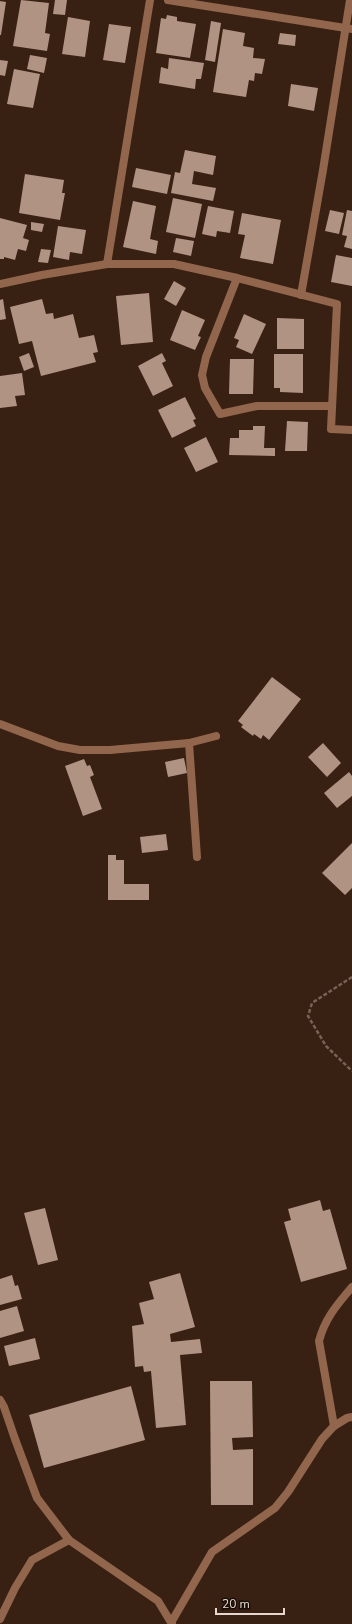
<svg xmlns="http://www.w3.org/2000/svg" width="352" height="1624" font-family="'Nunito Sans',sans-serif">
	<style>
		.building { fill: #b19383 }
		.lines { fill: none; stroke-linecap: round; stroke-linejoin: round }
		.path { stroke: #776256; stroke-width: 2.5; stroke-dasharray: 4 2; stroke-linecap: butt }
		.street { stroke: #92664c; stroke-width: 8 }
	</style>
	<rect width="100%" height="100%" fill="#382113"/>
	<g class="building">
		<polygon points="21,0 49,3 45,33 50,34 47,51 13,46"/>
		<polygon points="55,0 67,0 65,15 53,14"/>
		<polygon points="0,1 6,2 1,35 0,35"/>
		<polygon points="167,15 177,17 177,21 196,24 190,58 156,53 161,18 166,19"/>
		<polygon points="68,17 90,21 85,57 62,54"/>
		<polygon points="211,21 221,23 215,62 205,60"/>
		<polygon points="109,24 131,27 125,63 103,60"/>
		<polygon points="223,29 245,33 243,46 254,48 253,58 265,59 262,74 255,73 254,81 249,80 246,97 213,92"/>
		<polygon points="280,33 296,35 295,46 278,44"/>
		<polygon points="30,55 47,58 44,73 27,69"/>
		<polygon points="169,58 204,63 201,79 196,79 195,89 159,83 161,67 168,69"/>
		<polygon points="0,60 8,61 5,76 0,75"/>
		<polygon points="14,69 40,74 33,108 7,104"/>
		<polygon points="291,84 318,88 314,111 288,106"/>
		<polygon points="185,150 216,156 213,175 194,171 192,184 216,188 213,201 171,193 175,172 180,173"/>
		<polygon points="136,168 171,175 167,194 132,187"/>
		<polygon points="25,174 64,180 62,193 65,193 60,220 19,213"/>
		<polygon points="173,198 202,204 195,238 166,232"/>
		<polygon points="133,201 156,206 150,239 158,241 156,254 123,247"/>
		<polygon points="208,206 234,211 230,233 217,231 216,237 202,234"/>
		<polygon points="330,210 344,213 339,234 325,231"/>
		<polygon points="347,210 352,211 352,249 344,247 347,236 342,235"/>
		<polygon points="242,213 281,220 273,264 240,258 245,235 238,234"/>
		<polygon points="0,218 27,225 23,238 29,240 26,251 18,249 15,260 4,257 4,259 0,259"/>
		<polygon points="31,222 44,224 42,232 31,230"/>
		<polygon points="58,226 86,230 82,254 70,252 69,260 53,257"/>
		<polygon points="176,238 194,241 191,256 173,252"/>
		<polygon points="41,249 51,250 48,263 38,262"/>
		<polygon points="336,255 352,258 352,286 331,282"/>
		<polygon points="174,281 186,288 176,306 164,299"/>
		<polygon points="149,293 153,342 121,345 116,296"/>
		<polygon points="3,299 6,319 0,320 0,300"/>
		<polygon points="42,299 46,314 53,313 54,319 73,314 79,338 94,335 98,352 93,353 96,362 41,376 32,341 19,344 10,307"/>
		<polygon points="182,310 205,320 198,336 201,337 195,350 170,340"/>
		<polygon points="244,314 266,324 252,354 236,347 239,340 234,338"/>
		<polygon points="277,318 304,319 304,349 277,349"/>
		<polygon points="29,353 34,367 24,371 19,357"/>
		<polygon points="162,353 166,361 162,363 173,386 153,396 138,366"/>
		<polygon points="274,354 303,354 303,393 280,392 280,388 274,388"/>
		<polygon points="230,359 254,359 253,394 229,394"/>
		<polygon points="22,373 25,395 15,396 17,406 0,408 0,376"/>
		<polygon points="185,397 196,419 193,420 196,426 172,438 158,410"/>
		<polygon points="287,421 308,422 307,451 285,451"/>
		<polygon points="253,426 265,426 264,448 275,448 275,456 229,455 230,438 239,438 239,430 253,430"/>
		<polygon points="206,437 218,462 196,472 184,448"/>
		<polygon points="272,677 301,699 269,740 263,735 261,739 254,734 253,736 241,727 243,725 238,721"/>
		<polygon points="323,743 341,763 327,777 308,757"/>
		<polygon points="184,758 187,773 168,777 165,762"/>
		<polygon points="84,759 87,766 90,765 94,775 90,777 102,809 83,816 65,766"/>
		<polygon points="349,772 352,776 352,796 337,808 324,793"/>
		<polygon points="166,834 168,850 142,853 140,837"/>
		<polygon points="352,843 352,888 345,895 322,873"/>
		<polygon points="108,855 116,855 116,860 124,860 124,884 149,884 149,900 108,900"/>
		<polygon points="320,1200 323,1211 330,1209 347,1269 301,1282 284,1222 291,1220 288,1209"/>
		<polygon points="45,1208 58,1260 38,1265 24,1213"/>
		<polygon points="180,1273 195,1327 170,1334 171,1342 200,1339 202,1353 180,1355 186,1425 156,1428 151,1371 144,1372 143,1366 135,1367 132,1326 144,1324 139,1303 154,1299 149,1282"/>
		<polygon points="12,1275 15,1286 18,1285 22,1299 0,1305 0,1279"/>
		<polygon points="17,1306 24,1331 0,1338 0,1311"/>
		<polygon points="35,1338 40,1359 9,1366 4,1346"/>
		<polygon points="210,1381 252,1381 253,1437 232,1438 233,1450 253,1449 253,1505 211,1505"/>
		<polygon points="131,1386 145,1440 44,1468 29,1415"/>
	</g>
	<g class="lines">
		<polyline class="path" points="352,977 312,1003 308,1016 326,1046 352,1071"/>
		<g class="street">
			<polyline points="168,0 352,29"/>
			<polyline points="107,264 150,0"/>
			<polyline points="237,278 206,357 202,375 205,388 220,414 257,406 332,406"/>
			<polyline points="0,284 42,275 107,264 174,264 237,278 337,304 331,429 352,430"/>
			<polyline points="301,295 323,170 350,0"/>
			<polyline points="0,724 58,746 80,750 110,750 189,743 216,736"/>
			<polyline points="189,743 197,857"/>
			<polyline points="0,1400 4,1407 15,1439 37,1498 69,1540 158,1601 172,1624"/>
			<path d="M334,1426l-15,-85c6,-23 18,-36 33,-54"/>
			<polyline points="0,1619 15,1588 32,1560 69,1540"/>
			<polyline points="172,1621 212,1552 275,1508 288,1492 322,1439 334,1426 347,1418 352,1417"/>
		</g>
	</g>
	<path d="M216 1608v6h68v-6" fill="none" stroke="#e8d7cf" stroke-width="2"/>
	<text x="222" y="1608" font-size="12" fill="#e8d7cf" stroke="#180e08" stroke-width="3" paint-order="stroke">20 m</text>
</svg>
